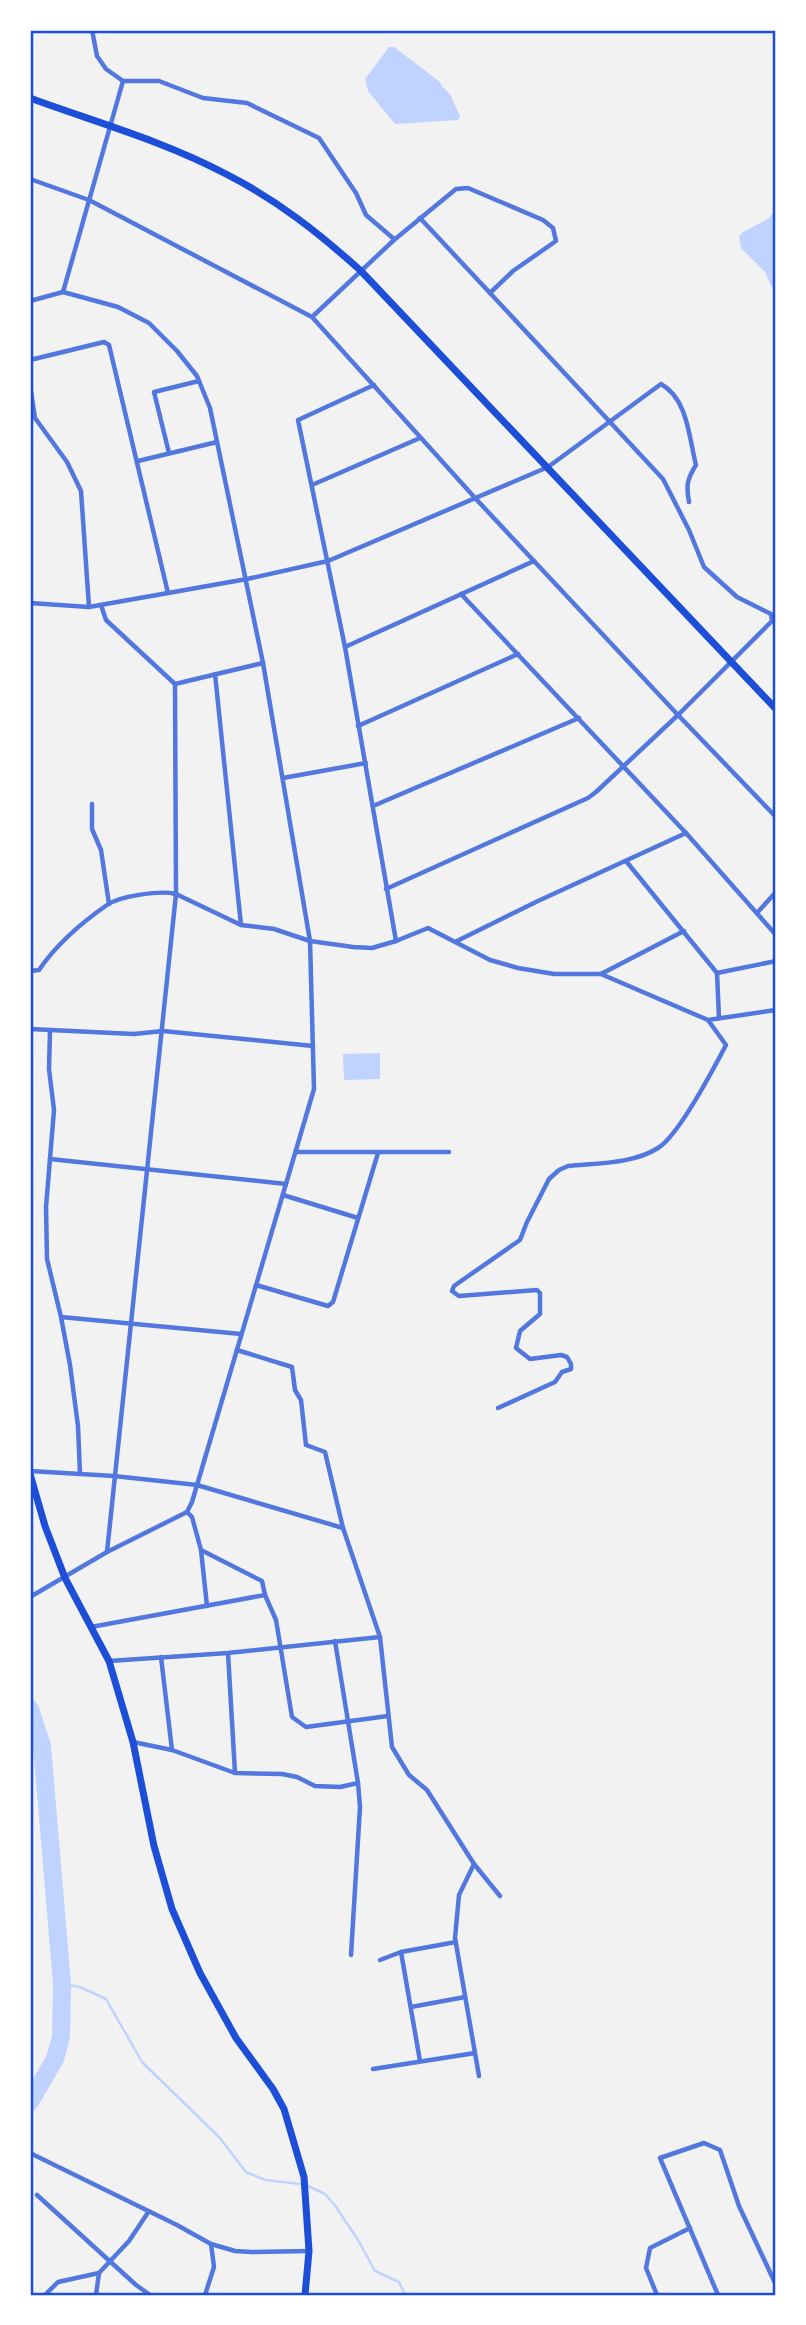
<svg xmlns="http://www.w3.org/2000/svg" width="806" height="2325" font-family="Manrope,sans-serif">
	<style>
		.water { fill: #bfd3fe }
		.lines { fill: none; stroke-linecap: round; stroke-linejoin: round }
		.stream { stroke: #bfd3fe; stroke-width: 2.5 }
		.river { stroke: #bfd3fe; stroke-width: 18 }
		.minor { stroke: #5277de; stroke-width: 4.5 }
		.secondary { stroke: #1d4ed8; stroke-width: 7 }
		.neatline { fill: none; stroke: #1d4ed8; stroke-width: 2.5 }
	</style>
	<rect width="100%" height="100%" fill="#f2f2f2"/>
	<g class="water">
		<path d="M389,47h5l46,35c2,6 7,8 11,14 1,3 8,17 9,21l-2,3 -63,4 -27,-33 -3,-12z"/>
		<polygon points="776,209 776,296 765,272 741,248 739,236 743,232 768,219"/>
		<polygon points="380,1053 380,1079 344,1080 343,1054"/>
	</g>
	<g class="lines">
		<g class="stream">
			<polyline points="62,1984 80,1987 106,1999 142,2062 219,2137 246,2172 265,2180 301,2184"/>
			<polyline points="308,2186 325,2194 334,2204 358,2240 375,2271 399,2282 405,2295"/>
		</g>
		<polyline class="river" points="30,1709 42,1746 62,1984 61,2037 55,2059 30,2102"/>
		<g class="minor">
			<polyline points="92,30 97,56 106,69 123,81 159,81 203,98 247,103 319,138 356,193 366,215 394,239"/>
			<polyline points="30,179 89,200 312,317 476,499 678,715 772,621 771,614 737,597 704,567 689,530 663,479 490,293 513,271 556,241 553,228 543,220 468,188 456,189 394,240 312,317"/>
			<polyline points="420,218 490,293"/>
			<polyline points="63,292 123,81"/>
			<polyline points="30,301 63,292 118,307 149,323 177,351 197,376 210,408 263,663 310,941 314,1089 192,1502 187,1512 107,1552 30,1597"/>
			<polyline points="30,360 104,342 109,345 168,593"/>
			<polyline points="30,385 35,418 67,462 81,491 89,607"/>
			<polyline points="374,385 298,420 345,647 396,941"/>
			<polyline points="169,453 154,392 199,381"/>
			<polyline points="138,461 217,442"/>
			<polyline points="312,485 420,438"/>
			<polyline points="461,594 686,833 776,935"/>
			<path d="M30,603l59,4 158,-28 81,-18 220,-94 113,-83c27,15 28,54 35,81 -9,14 -10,21 -7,37"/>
			<polyline points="101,605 106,620 175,684 176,894 107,1552"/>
			<polyline points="345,647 534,561"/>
			<polyline points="215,674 241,925"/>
			<polyline points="175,684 263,663"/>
			<polyline points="358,726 518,654"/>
			<polyline points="283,778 366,763"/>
			<polyline points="92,804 92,829 101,850 109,904"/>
			<polyline points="373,806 579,718"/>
			<polyline points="626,861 717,973 776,961"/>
			<polyline points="386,889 588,798 596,792 678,715 776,817"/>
			<polyline points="757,913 776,892"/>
			<polyline points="457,941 538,901 686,833"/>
			<path d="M30,971l9,-1c17,-25 42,-47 68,-65 13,-9 53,-15 69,-11l65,31 33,4 36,12 43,6 19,1 24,-7 32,-13 62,32 28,8 36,6h47l107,46 18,25c-12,23 -48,91 -68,103 -25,16 -61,15 -90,18l-9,4 -10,9 -22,43 -7,18 -66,46 -2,5 7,5 78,-6 3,3v21l-20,17 -4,17 14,11 31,-4 6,2 4,7v5l-9,3 -7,10 -57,26"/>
			<polyline points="717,973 719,1018"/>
			<polyline points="601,974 684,931"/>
			<polyline points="708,1020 776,1010"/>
			<polyline points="30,1029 134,1034 163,1031 313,1046"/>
			<polyline points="50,1030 49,1069 54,1110 46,1207 47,1259 61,1317 70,1365 78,1426 80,1474"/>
			<polyline points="296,1152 449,1152"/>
			<polyline points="50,1159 286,1184"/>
			<polyline points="283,1195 358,1218"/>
			<polyline points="256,1285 328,1306 333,1302 378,1153"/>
			<polyline points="61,1317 241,1334"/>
			<polyline points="30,1471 114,1476 197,1485 343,1528 325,1452 306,1445 301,1400 295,1390 292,1367 237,1350"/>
			<polyline points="187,1512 192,1517 201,1550 262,1581 265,1595 276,1620 292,1717 306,1727 388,1716"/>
			<polyline points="343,1528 380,1637 392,1747 409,1775 427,1790 474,1864 500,1896"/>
			<polyline points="201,1550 207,1606"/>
			<polyline points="91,1627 265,1595"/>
			<polyline points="335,1641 358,1783 360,1807 351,1955"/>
			<polyline points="228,1653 235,1773"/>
			<polyline points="161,1657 172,1750"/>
			<polyline points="109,1661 228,1653 380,1637"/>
			<polyline points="133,1742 172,1750 235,1773 282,1774 297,1777 315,1786 340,1787 358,1783"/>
			<polyline points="474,1864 459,1895 455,1938 479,2076"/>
			<polyline points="401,1952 420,2061"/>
			<polyline points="380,1960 401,1952 456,1942"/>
			<polyline points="411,2007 465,1997"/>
			<polyline points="373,2069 475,2053"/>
			<polyline points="30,2153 177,2225 211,2244 235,2251 251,2252 309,2251"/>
			<polyline points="37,2195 136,2285 150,2295"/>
			<polyline points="45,2295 58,2282 99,2273"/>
			<polyline points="96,2295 99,2273 129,2241 149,2211"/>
			<polyline points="205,2295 214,2267 211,2244"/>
			<polyline points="657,2295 646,2268 650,2248 690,2228"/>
			<polyline points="718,2295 660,2158 704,2143 720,2150 739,2206 776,2285"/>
		</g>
		<g class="secondary">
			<path d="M30,98c65,24 134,43 196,76 51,26 93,59 135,97l415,438"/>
			<polyline points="30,1474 45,1526 65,1578 109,1661 133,1742 154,1846 172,1909 200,1973 236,2038 273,2089 284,2109 304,2177 309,2251 305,2295"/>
		</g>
	</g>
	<rect width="806" height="2325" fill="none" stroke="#ffffff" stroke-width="63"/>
	<rect x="32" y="32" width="742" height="2262" class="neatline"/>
</svg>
